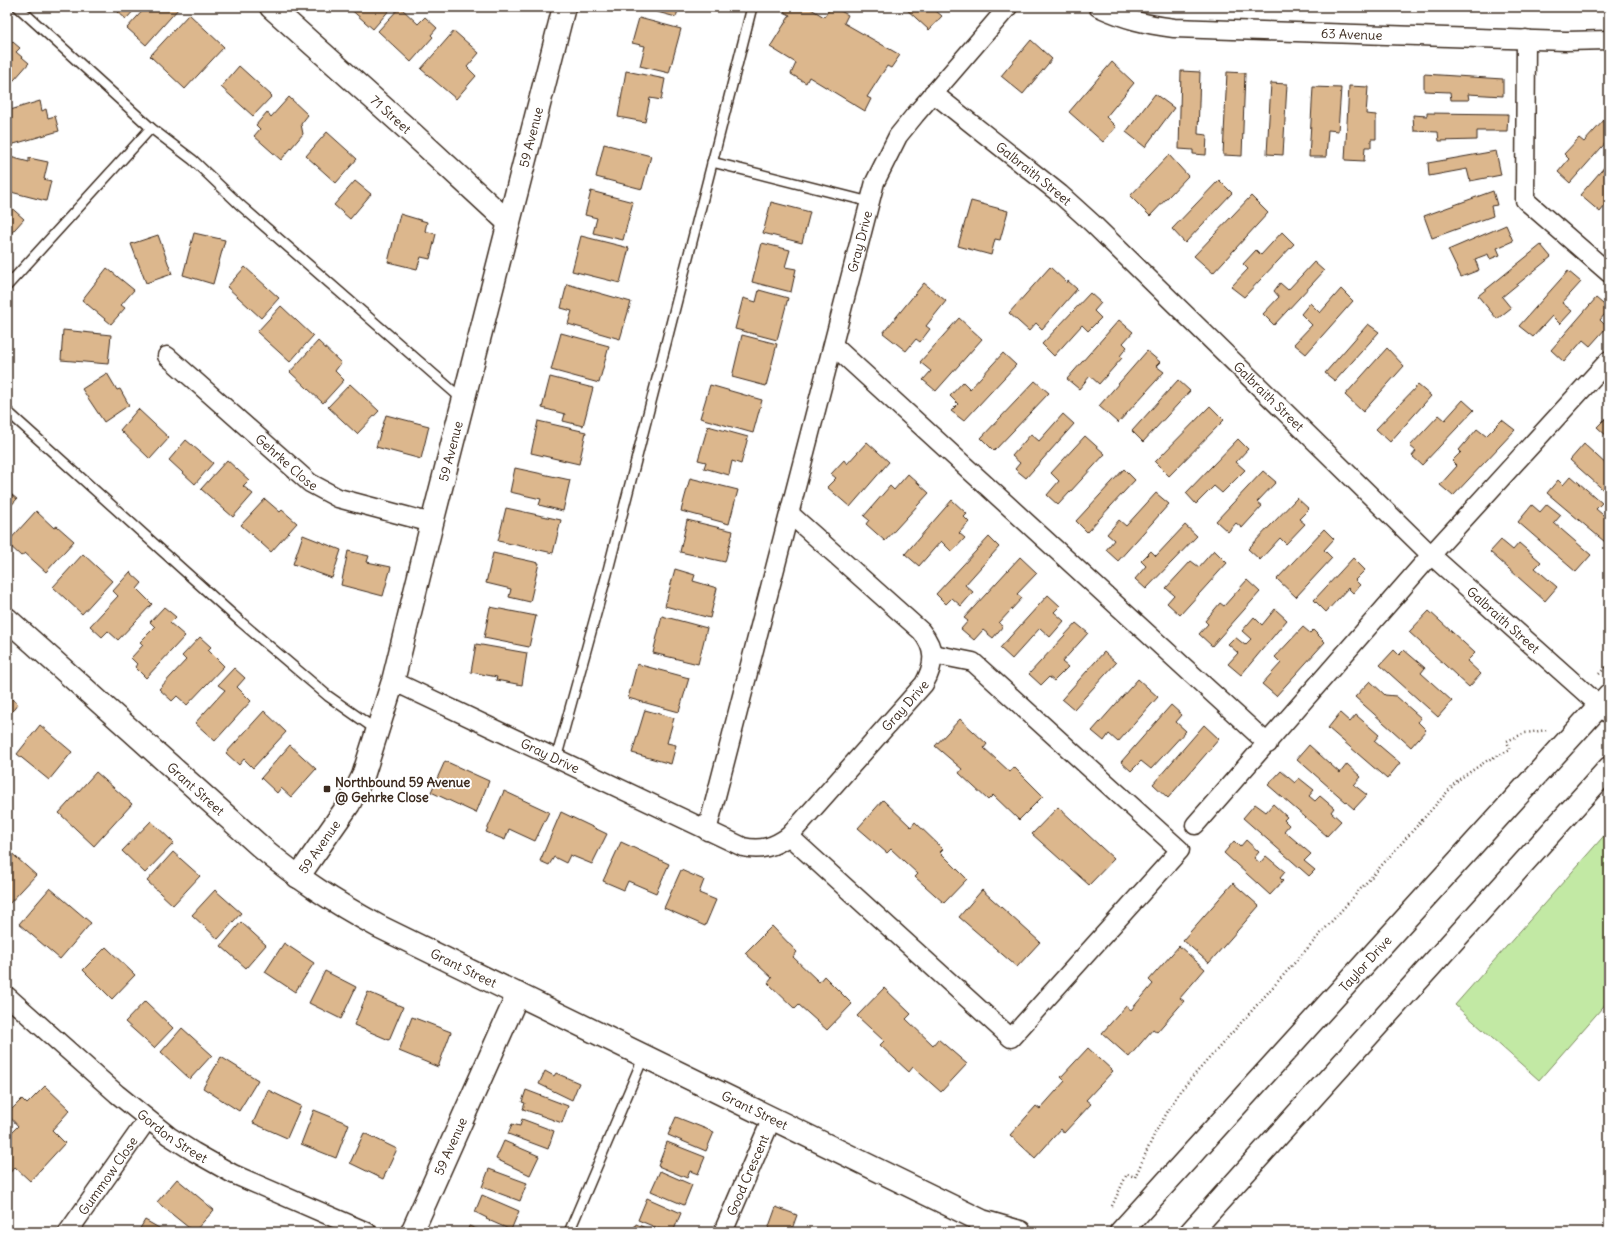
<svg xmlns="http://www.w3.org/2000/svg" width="1616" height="1239" font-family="Delius,sans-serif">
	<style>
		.green { fill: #c2e9a4; stroke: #7e8a61 }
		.building { fill: #dcb78d; stroke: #3b2a1e }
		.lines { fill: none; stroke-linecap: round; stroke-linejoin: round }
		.lane-casing { stroke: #3b2a1e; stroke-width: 12 }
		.street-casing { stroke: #3b2a1e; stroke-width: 21 }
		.secondary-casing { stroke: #3b2a1e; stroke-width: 25 }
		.path { stroke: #3b2a1e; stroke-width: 2.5; stroke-dasharray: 1 3; stroke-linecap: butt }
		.lane { stroke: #fff; stroke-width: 9 }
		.street { stroke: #fff; stroke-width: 18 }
		.secondary { stroke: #fff; stroke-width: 22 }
		.poi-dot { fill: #3b2a1e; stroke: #fff; stroke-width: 1.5 }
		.labels { text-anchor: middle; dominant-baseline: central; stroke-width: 4; stroke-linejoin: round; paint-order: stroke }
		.street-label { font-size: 13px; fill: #3b2a1e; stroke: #fff }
		.poi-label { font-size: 13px; font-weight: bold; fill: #3b2a1e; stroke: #fff; text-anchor: start }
	</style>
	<rect width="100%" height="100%" fill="#fff"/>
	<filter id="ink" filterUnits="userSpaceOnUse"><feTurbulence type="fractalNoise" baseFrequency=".025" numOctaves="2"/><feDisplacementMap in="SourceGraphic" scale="8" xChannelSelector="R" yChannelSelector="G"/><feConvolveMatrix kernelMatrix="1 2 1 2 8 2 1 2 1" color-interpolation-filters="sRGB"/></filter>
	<g filter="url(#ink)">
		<polygon class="green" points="1609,830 1609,1000 1539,1080 1455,1005"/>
		<g class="building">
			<polygon points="112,7 137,7 126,19"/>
			<polygon points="146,7 179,8 146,45 127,28"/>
			<polygon points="348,7 392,7 373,29"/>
			<polygon points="400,7 418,24 425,17 437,28 431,35 433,37 411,62 378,31"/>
			<polygon points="642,7 679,7 676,17 642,8"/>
			<polygon points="787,7 808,7 824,17 831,7 833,7 848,15 844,23 900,55 891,68 887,66 867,97 871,99 865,111 809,77 806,83 791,74 796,63 770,47 790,15 784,12"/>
			<polygon points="904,7 940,7 936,11 942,16 929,30"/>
			<polygon points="189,14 224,47 185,89 150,56"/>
			<polygon points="639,18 681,29 669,73 640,66 645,46 632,43"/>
			<polygon points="454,31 479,53 467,67 476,76 456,99 421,69"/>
			<polygon points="7,37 20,48 16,52 29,63 7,88"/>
			<polygon points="1031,40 1052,59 1023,94 1001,76"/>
			<polygon points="1112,62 1134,83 1106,117 1116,127 1103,142 1069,112"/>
			<polygon points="239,66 272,96 253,116 221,87"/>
			<polygon points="626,71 665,79 661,100 650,98 645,122 618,117"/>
			<polygon points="1181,71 1200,72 1198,134 1207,135 1206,155 1193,154 1193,150 1179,149"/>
			<polygon points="1227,72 1245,73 1242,156 1223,155"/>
			<polygon points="1424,74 1503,79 1503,96 1468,94 1469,100 1451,100 1450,92 1424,91"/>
			<polygon points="1271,83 1287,84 1283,155 1267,154"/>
			<polygon points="1349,86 1368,87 1366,114 1376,115 1376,139 1371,139 1371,147 1365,147 1364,161 1345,160"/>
			<polygon points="1313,87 1341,88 1338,131 1328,130 1326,157 1309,157"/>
			<polygon points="1155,94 1174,108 1145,147 1126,132"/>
			<polygon points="289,97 308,115 301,124 303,134 281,160 254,136 260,129 256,125 267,112 271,117"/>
			<polygon points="40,101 42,111 46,109 48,118 55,116 59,131 7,146 7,111"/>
			<polygon points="1427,113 1508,114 1507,131 1477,131 1477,140 1439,141 1438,132 1414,131 1413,115 1427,116"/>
			<polygon points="1605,119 1609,123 1609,139 1570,183 1558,172 1569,159 1564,154 1579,138 1584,142"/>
			<polygon points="327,132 357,159 336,183 306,156"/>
			<polygon points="604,144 651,156 642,189 596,177"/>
			<polygon points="1496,151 1501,175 1470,181 1467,169 1429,176 1428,163"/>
			<polygon points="1169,155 1188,176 1150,216 1130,196"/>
			<polygon points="10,157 29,162 29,158 48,162 44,179 51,181 46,201 7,191 7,167"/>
			<polygon points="1607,164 1609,166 1609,201 1600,212 1580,195"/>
			<polygon points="1219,180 1232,193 1185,243 1172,229"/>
			<polygon points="355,181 371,194 350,219 334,205"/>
			<polygon points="591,191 633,202 623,240 593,233 597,218 585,215"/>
			<polygon points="1493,191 1497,205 1491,206 1493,216 1432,238 1424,216"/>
			<polygon points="1251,196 1268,213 1213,273 1194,256"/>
			<polygon points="971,201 1008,211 1000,240 995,239 991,255 958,246"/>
			<polygon points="771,202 810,212 802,243 763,233"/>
			<polygon points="7,204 24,219 7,238"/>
			<polygon points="400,214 427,222 425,231 436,234 430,259 421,257 417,269 388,262"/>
			<polygon points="1506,225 1513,241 1497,248 1500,255 1490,259 1488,254 1475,259 1479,270 1461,277 1448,250"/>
			<polygon points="1282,232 1294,244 1244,297 1231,287 1248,269 1243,264 1256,250 1261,255"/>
			<polygon points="194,233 225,240 213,284 183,275"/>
			<polygon points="158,235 172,274 146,283 131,244"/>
			<polygon points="581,236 629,248 620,283 572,271"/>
			<polygon points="762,243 790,250 785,267 796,269 791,292 752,282"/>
			<polygon points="1541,245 1551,257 1502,297 1511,308 1497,319 1478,296"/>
			<polygon points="1314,262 1324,271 1274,325 1263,314 1279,297 1274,291 1280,283 1288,290"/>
			<polygon points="245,267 279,298 261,318 227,287"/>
			<polygon points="1050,267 1067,283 1068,281 1077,289 1042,329 1036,323 1029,331 1009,313"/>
			<polygon points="107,268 134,290 121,305 125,308 111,324 82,300"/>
			<polygon points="1568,271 1581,282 1562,303 1572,311 1560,324 1552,316 1533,337 1519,326"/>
			<polygon points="924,283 946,301 926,326 930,329 920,342 916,339 906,351 883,333"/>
			<polygon points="567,284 631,302 620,339 568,324 572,311 561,308"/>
			<polygon points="1341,289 1353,301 1306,354 1294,344 1312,325 1301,314 1310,303 1320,313"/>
			<polygon points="759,290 788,298 777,340 735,329 743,298 756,302"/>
			<polygon points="1090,293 1101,303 1094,311 1101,318 1088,331 1082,325 1054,356 1042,344"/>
			<polygon points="1596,298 1609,309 1600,320 1607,327 1590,346 1583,340 1564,362 1551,350"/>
			<polygon points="281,306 313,336 290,362 257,332"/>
			<polygon points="959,318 982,339 936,391 923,380 931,371 920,362"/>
			<polygon points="1119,320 1133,332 1123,343 1127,347 1120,356 1122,358 1099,384 1090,376 1079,389 1067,379"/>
			<polygon points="1368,324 1379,332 1335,381 1325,373"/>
			<polygon points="63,330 111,335 108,364 61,360"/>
			<polygon points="561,333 609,346 599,383 551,370"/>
			<polygon points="742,335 777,344 766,386 732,377"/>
			<polygon points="318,341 341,363 335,371 344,380 323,403 290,372"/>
			<polygon points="1387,348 1404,366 1363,412 1345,395"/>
			<polygon points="1147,351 1160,362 1156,366 1164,372 1118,423 1099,406"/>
			<polygon points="1003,353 1016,365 964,421 951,411 958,404 950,396 963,382 970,389"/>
			<polygon points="107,373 117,390 120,389 129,405 104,422 82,389"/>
			<polygon points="550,377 593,388 583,426 563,421 565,414 542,408"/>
			<polygon points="1178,380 1190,391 1143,442 1132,431"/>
			<polygon points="1035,381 1049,393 994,451 981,438"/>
			<polygon points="350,384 379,411 357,434 328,407"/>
			<polygon points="710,385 762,400 753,433 700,418"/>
			<polygon points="1418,385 1431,396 1390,442 1376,429"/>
			<polygon points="1463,400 1474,410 1422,465 1412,456 1416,451 1410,446 1439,415 1445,420"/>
			<polygon points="1210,406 1224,420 1169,476 1155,462"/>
			<polygon points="138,409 169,438 150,459 120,430"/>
			<polygon points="1063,414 1074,424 1026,478 1015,469 1020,463 1012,456 1031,434 1039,441"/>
			<polygon points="386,415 429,426 421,459 376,447"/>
			<polygon points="1609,415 1609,438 1597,427"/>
			<polygon points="1502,420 1515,430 1453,496 1440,485 1457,466 1452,461 1461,452 1459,450 1477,429 1486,436"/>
			<polygon points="538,421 586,432 579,464 531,453"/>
			<polygon points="708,426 748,437 741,464 732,461 729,475 704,468 706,462 698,460"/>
			<polygon points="1085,436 1105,454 1058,505 1047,495 1059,481 1051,473"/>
			<polygon points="1238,439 1248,449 1236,462 1245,470 1222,493 1214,486 1196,504 1186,493"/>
			<polygon points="186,440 213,463 195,484 169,460"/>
			<polygon points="867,442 889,462 850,507 827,487 836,478 831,474 844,460 847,464"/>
			<polygon points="1584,444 1609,467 1609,495 1570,460"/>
			<polygon points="227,460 249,480 243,486 253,494 233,517 201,489"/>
			<polygon points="515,468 570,480 563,511 539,505 541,499 510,492"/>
			<polygon points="1124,469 1135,480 1087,532 1076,521"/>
			<polygon points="1263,471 1276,482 1257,502 1262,506 1242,528 1236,523 1228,532 1216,521"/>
			<polygon points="908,474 929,493 885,541 866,524 869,520 864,516 890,486 894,490"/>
			<polygon points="1571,476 1602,503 1596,509 1609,520 1609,538 1605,542 1547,493 1558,480 1563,485"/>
			<polygon points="690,478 738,490 729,524 681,511"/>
			<polygon points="7,491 17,499 7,510"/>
			<polygon points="1156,493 1169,504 1118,561 1106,550 1114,540 1107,534 1119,520 1126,526"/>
			<polygon points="1297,498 1309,509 1299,519 1305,524 1286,544 1280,538 1260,560 1248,549"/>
			<polygon points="265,499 280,512 282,510 297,523 271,552 241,525"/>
			<polygon points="952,500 967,514 964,517 969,522 959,533 965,538 952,552 941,541 919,566 905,554"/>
			<polygon points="1547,504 1561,515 1554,523 1591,555 1576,572 1518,522 1532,505 1540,512"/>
			<polygon points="506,508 561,520 553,553 498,541"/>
			<polygon points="36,511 54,528 57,526 74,541 46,572 25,553 21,556 7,543"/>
			<polygon points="687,520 733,531 725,562 680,552"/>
			<polygon points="1185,525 1197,536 1146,589 1135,579 1146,566 1141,561 1151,551 1156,556"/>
			<polygon points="1324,529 1334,539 1324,550 1332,558 1296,597 1277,579"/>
			<polygon points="303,535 341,550 332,578 293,564"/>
			<polygon points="989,537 999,547 965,585 973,592 961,606 952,598 946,604 936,594"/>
			<polygon points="1501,540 1513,550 1519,543 1541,562 1535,568 1557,587 1545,601 1490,552"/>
			<polygon points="1214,550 1227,563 1180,615 1167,603 1174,595 1166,588 1191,561 1199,567"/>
			<polygon points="348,551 369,556 367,562 391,567 383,596 341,585"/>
			<polygon points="493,553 539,563 530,602 509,597 511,589 486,583"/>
			<polygon points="83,554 112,581 82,614 53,587"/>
			<polygon points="1020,557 1037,573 1017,594 1022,598 999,623 1003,626 993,638 983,630 974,640 961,629 968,621 964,618"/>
			<polygon points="1353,558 1365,570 1355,580 1360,585 1353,593 1348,588 1326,612 1314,600"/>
			<polygon points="675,569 695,575 693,581 717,588 710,618 665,606"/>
			<polygon points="130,572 142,583 137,589 152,604 118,640 108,631 102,637 90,626 118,596 113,591"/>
			<polygon points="1247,580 1260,592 1212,646 1199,634 1208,624 1205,621 1220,603 1224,606"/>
			<polygon points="1048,595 1060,606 1054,612 1064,621 1050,637 1040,628 1012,659 1000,648"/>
			<polygon points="164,607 176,617 170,623 185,636 146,678 135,667 137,664 131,658 143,645 140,642 155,627 150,622"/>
			<polygon points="490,607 536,616 529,647 484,638"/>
			<polygon points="1275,609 1287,620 1241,675 1228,664 1238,653 1228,644 1235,637 1245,645 1251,639 1242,631 1254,617 1262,625"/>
			<polygon points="1429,611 1475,653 1467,661 1481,674 1469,687 1409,632"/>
			<polygon points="662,616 707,628 698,664 653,653"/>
			<polygon points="1076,623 1088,633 1062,662 1068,667 1054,681 1049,677 1041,685 1029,674"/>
			<polygon points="1303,627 1310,633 1313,630 1325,642 1276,696 1262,684 1281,663 1275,657"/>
			<polygon points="200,637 211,647 208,650 224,666 187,705 177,696 172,701 159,689 186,660 182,656"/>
			<polygon points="476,644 527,653 522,685 496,680 497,677 471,672"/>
			<polygon points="1394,650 1399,655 1404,650 1425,668 1421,673 1452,701 1438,717 1380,665"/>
			<polygon points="1104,652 1116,663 1074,709 1062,699"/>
			<polygon points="637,664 689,678 679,712 628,698"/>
			<polygon points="234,668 245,678 237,687 251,701 215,741 195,723 225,690 218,685"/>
			<polygon points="1138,679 1158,697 1118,742 1109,734 1104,741 1092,731"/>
			<polygon points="1370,681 1385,695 1396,696 1421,718 1418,722 1426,730 1411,747 1355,697"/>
			<polygon points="7,695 18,704 7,718"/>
			<polygon points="1171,705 1182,715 1176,722 1186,731 1151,769 1141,761 1131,771 1121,762"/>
			<polygon points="645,710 674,718 667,743 676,745 671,764 632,753"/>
			<polygon points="264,711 286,732 253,768 244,759 239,765 226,753"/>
			<polygon points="1340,713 1350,722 1356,715 1379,735 1374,741 1400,763 1387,779 1328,728"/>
			<polygon points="960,719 987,744 984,748 1010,772 1014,767 1043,796 1019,820 993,795 988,800 959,773 962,769 935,746"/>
			<polygon points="40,725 72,752 49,780 17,754"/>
			<polygon points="1204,725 1219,739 1168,798 1153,784"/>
			<polygon points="290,745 316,769 291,797 281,788 277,793 261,778"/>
			<polygon points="1309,745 1340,773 1347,764 1361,777 1354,785 1367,795 1354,809 1297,759"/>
			<polygon points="445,761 489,781 476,813 431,792"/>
			<polygon points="1281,771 1295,783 1299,778 1314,790 1309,796 1315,801 1320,796 1334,808 1331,812 1341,821 1327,836 1268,785"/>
			<polygon points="96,772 132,804 94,846 59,813"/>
			<polygon points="504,791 549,812 535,841 509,829 505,840 486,832"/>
			<polygon points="883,800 911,827 915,822 943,849 940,852 967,879 944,903 915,877 918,874 891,849 887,853 858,828"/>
			<polygon points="1255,804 1266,812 1273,804 1287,817 1284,820 1289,825 1284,831 1311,854 1304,861 1315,870 1309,876 1243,818"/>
			<polygon points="1058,807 1114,859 1089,885 1032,834"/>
			<polygon points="561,812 607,834 592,864 570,855 566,863 554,857 549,865 540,861"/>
			<polygon points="151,821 174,843 145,873 122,851"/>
			<polygon points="1246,840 1259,852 1254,858 1260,863 1266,856 1285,872 1280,878 1283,881 1270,895 1224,853 1234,841 1240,847"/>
			<polygon points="621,842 669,864 656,893 628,881 624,890 603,881"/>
			<polygon points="7,849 36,875 7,906"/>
			<polygon points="173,852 200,876 173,905 147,881"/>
			<polygon points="681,870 704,880 699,893 716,900 705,926 664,908"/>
			<polygon points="1233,883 1259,906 1209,963 1183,940"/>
			<polygon points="50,888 91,923 60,959 19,924"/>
			<polygon points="215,890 241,913 218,939 192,915"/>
			<polygon points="982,890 1040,942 1017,967 959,917"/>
			<polygon points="241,922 266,945 246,968 221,946"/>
			<polygon points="772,926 797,952 793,957 819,982 824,976 852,1004 827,1030 799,1005 795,1009 768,983 772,978 745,953"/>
			<polygon points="284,943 314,963 295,992 265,972"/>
			<polygon points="1179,946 1205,969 1180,998 1184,1001 1157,1032 1153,1029 1129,1057 1102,1033 1126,1006 1131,1010 1153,984 1149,980"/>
			<polygon points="106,947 135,975 112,999 83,970"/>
			<polygon points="325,971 356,987 341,1019 309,1003"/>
			<polygon points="884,988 911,1014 906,1019 933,1045 938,1039 967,1064 941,1092 913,1067 909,1072 880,1045 884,1041 857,1016"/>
			<polygon points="368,992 403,1007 389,1040 354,1025"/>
			<polygon points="145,1001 173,1028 154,1048 125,1022"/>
			<polygon points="412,1017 451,1032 438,1067 399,1051"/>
			<polygon points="182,1028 212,1055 190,1079 161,1052"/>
			<polygon points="1088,1048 1113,1071 1086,1100 1091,1104 1064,1133 1061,1129 1035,1158 1010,1135 1036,1106 1040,1109 1065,1081 1061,1077"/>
			<polygon points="221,1057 258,1080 239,1111 203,1088"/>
			<polygon points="545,1071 554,1076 556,1073 579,1083 572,1100 539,1084"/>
			<polygon points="45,1086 70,1110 52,1130 65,1143 30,1181 15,1167 7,1176 7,1137 18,1126 7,1114 22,1099 27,1104"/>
			<polygon points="268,1090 301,1106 287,1138 253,1123"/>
			<polygon points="526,1090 568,1106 562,1123 523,1109 525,1103 522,1102"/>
			<polygon points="314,1110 349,1124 336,1158 301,1144"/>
			<polygon points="676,1117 714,1132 706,1151 668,1135"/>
			<polygon points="522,1119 554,1131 548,1149 508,1134 512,1124 520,1126"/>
			<polygon points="364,1133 397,1149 383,1179 350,1163"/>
			<polygon points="504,1141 539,1156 530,1175 496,1159"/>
			<polygon points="667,1142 705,1157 698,1174 690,1171 687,1178 658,1166"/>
			<polygon points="489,1169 527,1183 520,1201 482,1187"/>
			<polygon points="660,1171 692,1185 684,1205 651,1191"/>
			<polygon points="177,1179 214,1210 194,1232 157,1202"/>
			<polygon points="482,1195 519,1211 511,1230 486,1219 487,1218 475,1212"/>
			<polygon points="647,1198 681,1213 673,1232 667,1232 638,1220"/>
			<polygon points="776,1207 797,1215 791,1232 767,1232"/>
			<polygon points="145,1220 166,1232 138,1232"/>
			<polygon points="636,1224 655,1232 632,1232"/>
			<polygon points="469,1226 482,1231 483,1229 490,1232 467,1232"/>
		</g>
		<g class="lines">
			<g class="lane-casing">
				<g id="lane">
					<polyline points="18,7 151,128 193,160 239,204 462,399"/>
					<polyline points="712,162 870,202"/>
					<polyline points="7,286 151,128"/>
					<polyline points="7,411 241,622 328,696 378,731"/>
					<polyline points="556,759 607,574 752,7"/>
					<polyline points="569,1232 644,1056"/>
				</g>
			</g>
			<g class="street-casing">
				<g id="street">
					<path id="s1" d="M1098,7c29,13 46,17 76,21l392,13 43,-1"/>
					<polyline points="1526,39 1525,200 1609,273"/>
					<path id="s2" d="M933,93l127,101 32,29 339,332 178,159"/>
					<polyline points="834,346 1268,744"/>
					<path id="s3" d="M167,356l143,127 28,15 94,25"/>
					<path id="s4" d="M393,681l350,166c18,4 31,0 46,-11l135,-152c11,-20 12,-35 -3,-53l-131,-117"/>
					<polyline points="1195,825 1431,555 1609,360"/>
					<path id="s5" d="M707,831l168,-649 23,-46 17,-21 93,-108"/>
					<polyline points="789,836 1011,1038 1180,850 973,662 933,654"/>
					<path id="s6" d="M7,996l110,98 52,42 25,16 39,22 134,58"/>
					<path id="s7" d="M68,1232l79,-112"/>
					<path id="s8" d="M723,1232l49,-114"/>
				</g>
			</g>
			<g class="secondary-casing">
				<g id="secondary">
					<path id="s9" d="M271,7l143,128 95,88"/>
					<path id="s10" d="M7,619l255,229c38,32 72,54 116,78l604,295 38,11"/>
					<path id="s11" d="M298,877l51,-73 14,-28 30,-95 39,-158 132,-516"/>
					<path id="s12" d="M412,1232l106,-238"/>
					<path id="s13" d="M1121,1232l488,-537"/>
					<polyline points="1191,1232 1609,768"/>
				</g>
			</g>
			<g class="path">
				<polyline points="1599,674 1609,664"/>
				<polyline points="1112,1206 1127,1174 1135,1177 1155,1133 1180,1091 1458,780 1488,760 1510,750 1507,741 1525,733 1547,730"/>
			</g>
			<use href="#lane" class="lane"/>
			<use href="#street" class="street"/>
			<use href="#secondary" class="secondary"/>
		</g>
	</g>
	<rect class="poi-dot" x="323" y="785" width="8" height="8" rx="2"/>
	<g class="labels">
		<g class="street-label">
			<text stroke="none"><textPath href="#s1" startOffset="257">63 Avenue</textPath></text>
			<text stroke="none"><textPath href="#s9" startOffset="161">71 Street</textPath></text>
			<text stroke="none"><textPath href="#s11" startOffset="781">59 Avenue</textPath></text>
			<text stroke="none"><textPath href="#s2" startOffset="129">Galbraith Street</textPath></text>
			<text stroke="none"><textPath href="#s5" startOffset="609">Gray Drive</textPath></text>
			<text stroke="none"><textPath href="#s2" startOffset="453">Galbraith Street</textPath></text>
			<text stroke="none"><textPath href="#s11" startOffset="457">59 Avenue</textPath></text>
			<text stroke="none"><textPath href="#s3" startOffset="160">Gehrke Close</textPath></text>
			<text stroke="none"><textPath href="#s2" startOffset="777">Galbraith Street</textPath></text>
			<text stroke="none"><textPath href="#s4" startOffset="611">Gray Drive</textPath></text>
			<text stroke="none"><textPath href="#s4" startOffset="174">Gray Drive</textPath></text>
			<text stroke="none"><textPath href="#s10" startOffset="254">Grant Street</textPath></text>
			<text stroke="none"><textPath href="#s11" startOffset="37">59 Avenue</textPath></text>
			<text stroke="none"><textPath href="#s13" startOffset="363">Taylor Drive</textPath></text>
			<text stroke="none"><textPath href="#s10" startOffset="578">Grant Street</textPath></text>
			<text stroke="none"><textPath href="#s10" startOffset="902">Grant Street</textPath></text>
			<text stroke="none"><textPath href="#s6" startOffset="217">Gordon Street</textPath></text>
			<text stroke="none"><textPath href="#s12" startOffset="94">59 Avenue</textPath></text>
			<text stroke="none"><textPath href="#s8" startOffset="62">Good Crescent</textPath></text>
			<text stroke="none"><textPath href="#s7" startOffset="69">Gummow Close</textPath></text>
		</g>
		<g class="poi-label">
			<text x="335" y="782">Northbound 59 Avenue<tspan x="335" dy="15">@ Gehrke Close</tspan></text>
		</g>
	</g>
	<rect width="1616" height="1239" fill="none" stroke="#fff" stroke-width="24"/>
	<rect x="12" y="12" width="1592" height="1215" fill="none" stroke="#3b2a1e" stroke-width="1.5" filter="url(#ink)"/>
</svg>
